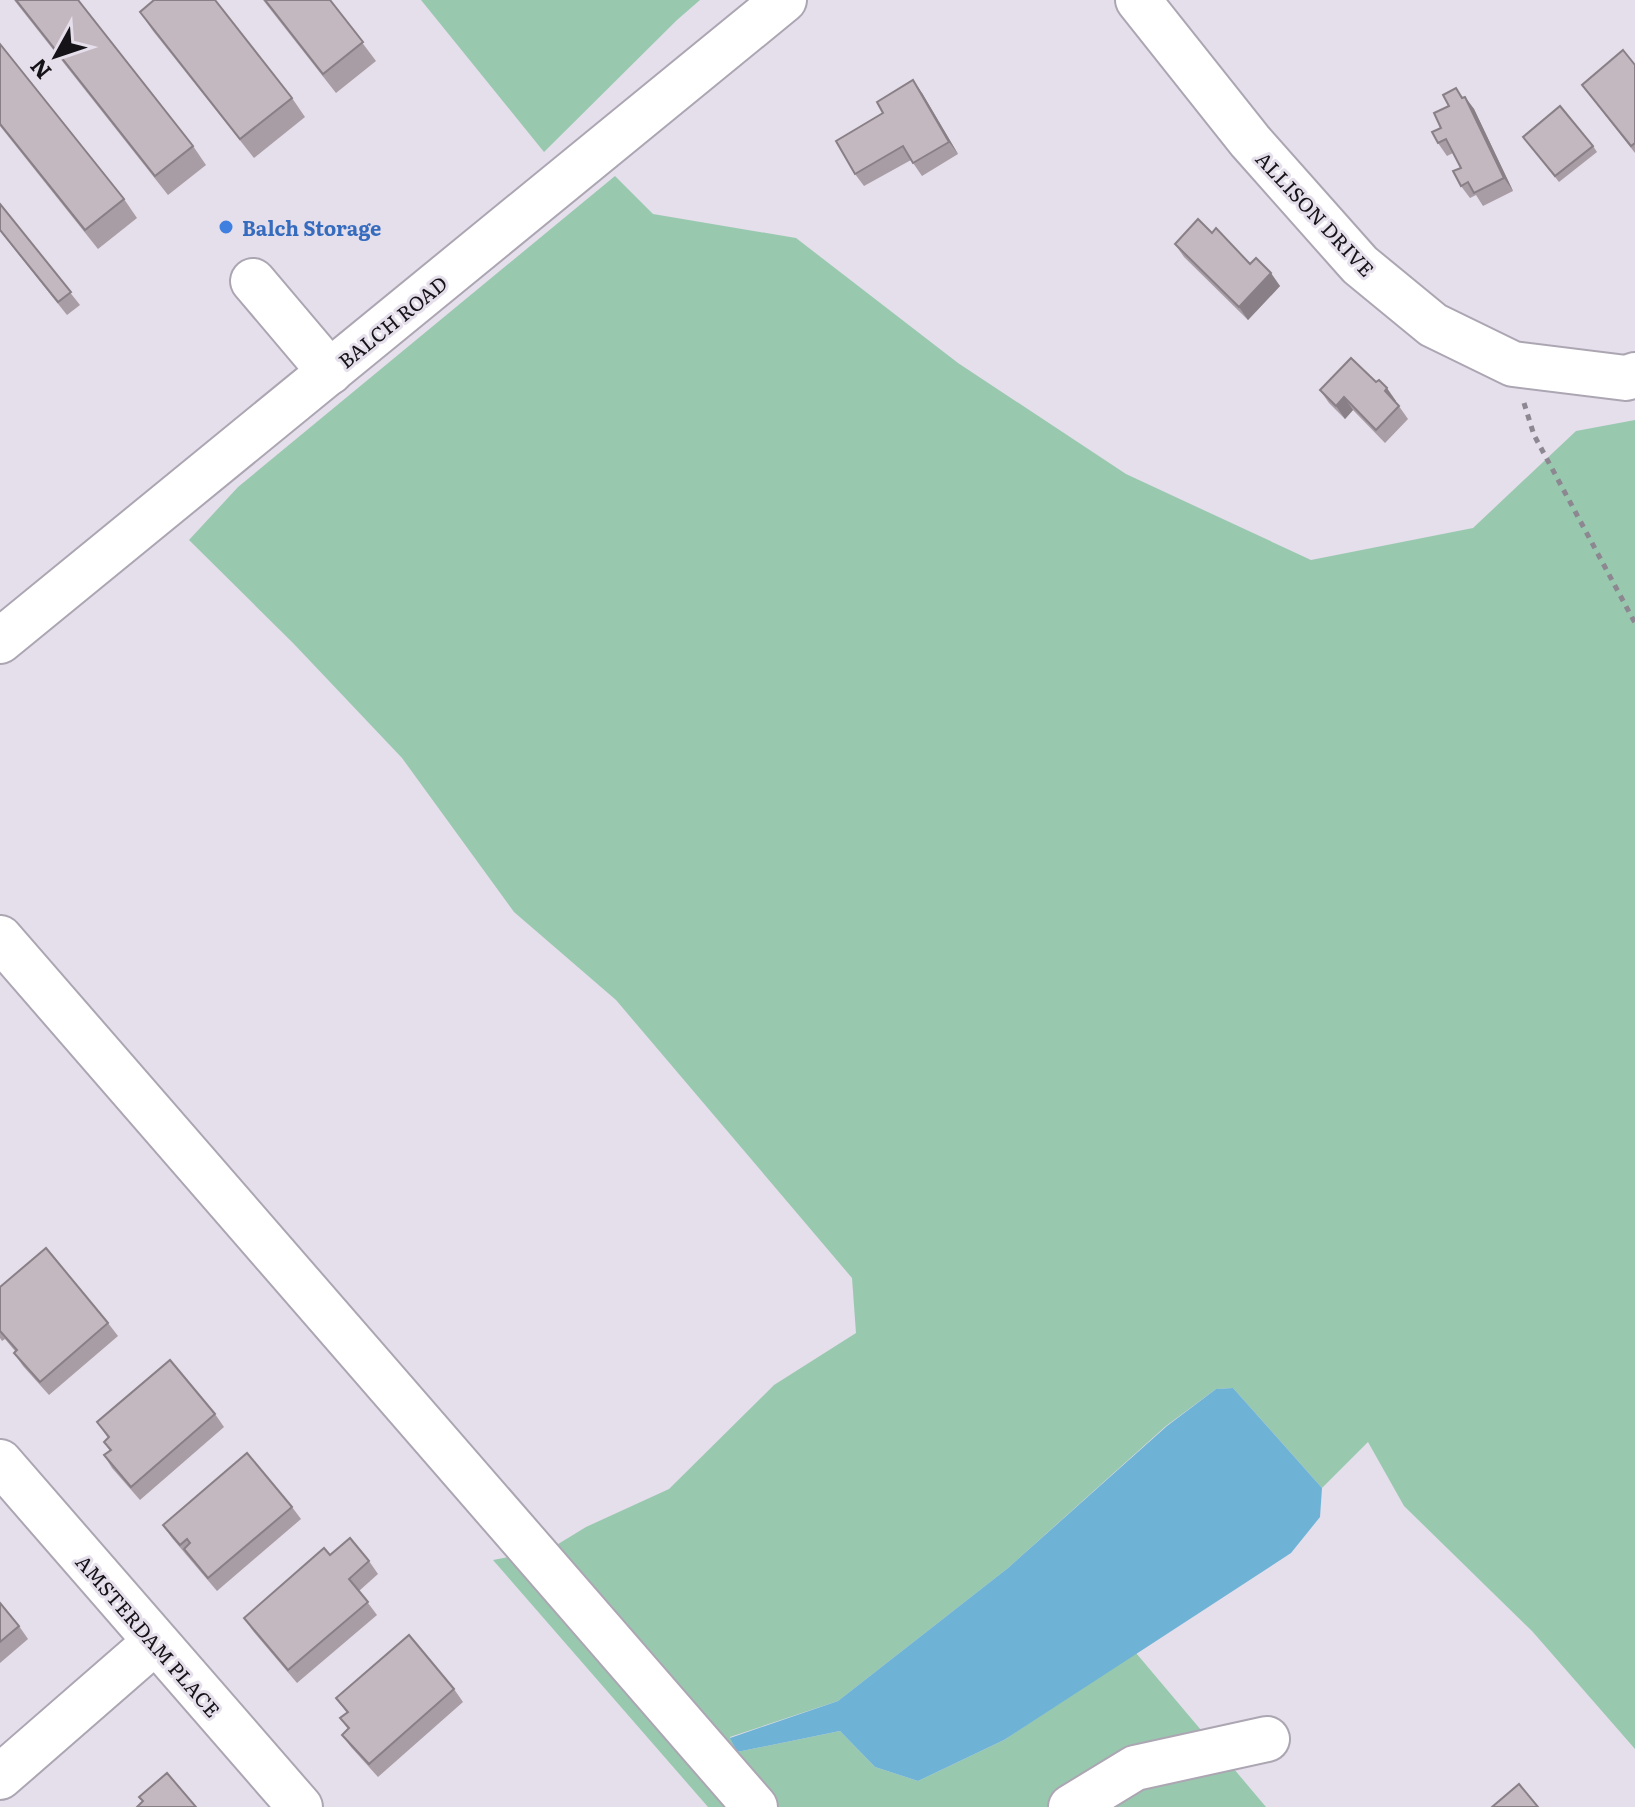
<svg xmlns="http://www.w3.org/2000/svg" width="1635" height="1807" font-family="Literata,serif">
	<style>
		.green { fill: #98c9af }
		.water { fill: #6eb3d5 }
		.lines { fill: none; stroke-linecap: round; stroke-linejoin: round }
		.minor-casing { stroke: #aca6b3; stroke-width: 48 }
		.path { stroke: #8c8790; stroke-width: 5; stroke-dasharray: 6 6; stroke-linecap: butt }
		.minor { stroke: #fff; stroke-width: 44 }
		.wall { fill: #a89da5 }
		.shaded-wall { fill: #888086 }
		.building { fill: #c3b7c0; stroke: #888086; stroke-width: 2 }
		.shop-dot { fill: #3f7fe0; stroke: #e5deeb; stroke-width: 3 }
		.labels { text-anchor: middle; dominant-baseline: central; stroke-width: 6; stroke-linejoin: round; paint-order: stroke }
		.street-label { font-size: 20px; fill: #151317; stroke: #e5deeb }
		.shop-label { font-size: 20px; font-weight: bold; fill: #366cbe; stroke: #e5deeb; text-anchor: start }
	</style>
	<rect width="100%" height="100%" fill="#e5deeb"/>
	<g class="green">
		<polygon points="421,0 700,0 677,20 544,152"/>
		<polygon points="615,176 653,214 796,238 958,363 1126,474 1311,560 1473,528 1576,431 1635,420 1635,1749 1532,1631 1404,1506 1368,1442 1322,1488 1233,1388 1216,1389 1166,1426 1008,1568 838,1701 730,1737 737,1752 840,1731 875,1767 918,1781 1004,1740 1136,1653 1266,1807 708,1807 493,1560 550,1549 586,1527 669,1489 774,1385 856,1333 852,1278 616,1000 514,912 402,758 293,643 189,540 238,487"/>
	</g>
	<polygon class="water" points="1233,1388 1322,1488 1320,1517 1291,1553 1004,1740 918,1781 875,1767 840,1731 737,1752 730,1738 838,1701 1008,1568 1167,1426 1216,1389"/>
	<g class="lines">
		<g class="minor-casing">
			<g id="minor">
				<polyline points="1138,0 1250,141 1360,265 1433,325 1513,364 1626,378 1635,375"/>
				<polyline points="253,281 330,372"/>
				<polyline points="0,641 784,0"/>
				<polyline points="0,938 755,1807"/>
				<polyline points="0,1462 300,1807"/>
				<polyline points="0,1777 155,1642"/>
				<polyline points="1071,1807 1135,1768 1267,1739"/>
			</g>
		</g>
		<polyline class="path" points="1524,403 1534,435 1635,623"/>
		<use href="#minor" class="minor"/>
	</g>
	<g class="wall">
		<polygon points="14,0 78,0 193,146 206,165 168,195"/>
		<polygon points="263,0 330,0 376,61 336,93"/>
		<polygon points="140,12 292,98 305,117 254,158 153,31"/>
		<polygon points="0,44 124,199 137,218 98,249 0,126"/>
		<polygon points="1635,65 1635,153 1582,85"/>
		<polygon points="1456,88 1463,98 1465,97 1474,109 1513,191 1483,206 1476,195 1470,198 1461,186 1461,168 1453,153 1447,156 1438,143 1441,128"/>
		<polygon points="922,93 958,154 922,176 911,160 864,186 855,174"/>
		<polygon points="1523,137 1593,146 1597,152 1559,182"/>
		<polygon points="0,204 80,305 67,315 0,231"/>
		<polygon points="1212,233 1280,286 1248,320 1184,257 1175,244"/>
		<polygon points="1320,390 1396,401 1396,402 1408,419 1385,443 1353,410 1345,419 1329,403"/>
		<polygon points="0,1287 108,1323 118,1336 49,1395 23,1366 14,1353 15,1351 5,1339 2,1341 0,1338"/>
		<polygon points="215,1414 224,1427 140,1500 112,1468 104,1455 110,1451 104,1442 108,1438 97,1422"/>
		<polygon points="292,1507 301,1519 217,1591 172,1538 163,1525"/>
		<polygon points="330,1555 369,1561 378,1574 359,1591 377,1615 297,1683 253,1631 244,1618"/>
		<polygon points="0,1603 19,1626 28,1639 0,1663"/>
		<polygon points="454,1689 463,1702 378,1777 351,1747 342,1735 348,1729 340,1718 347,1713 336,1698"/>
	</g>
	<g class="shaded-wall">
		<polygon points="913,80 922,93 958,154 949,142"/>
		<polygon points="1465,97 1474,109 1513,191 1504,178"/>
		<polygon points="1271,273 1280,286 1248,320 1239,307"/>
		<polygon points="1387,388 1396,401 1394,404 1385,391"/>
		<polygon points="1344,397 1353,410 1345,419 1336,406"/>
	</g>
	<g class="building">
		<polygon points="16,0 78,0 193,146 155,176"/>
		<polygon points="154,0 215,0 292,98 240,139 140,12"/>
		<polygon points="265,0 330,0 363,42 323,74"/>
		<polygon points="0,44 124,199 85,230 0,124"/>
		<polygon points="1623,50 1635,65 1635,143 1631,146 1582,85"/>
		<polygon points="913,80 949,142 913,163 903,146 855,174 836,141 883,113 877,102"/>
		<polygon points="1456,88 1462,98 1465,97 1504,178 1474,193 1468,182 1461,186 1453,171 1461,168 1446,139 1438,143 1432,132 1441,128 1434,113 1449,106 1443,95"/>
		<polygon points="1560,106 1593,146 1555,176 1523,137"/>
		<polygon points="0,204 71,292 58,302 0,230"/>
		<polygon points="1198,219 1212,233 1216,228 1250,264 1256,258 1271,273 1239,307 1175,244"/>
		<polygon points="1351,358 1376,382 1379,380 1387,388 1385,391 1399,406 1376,430 1344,397 1336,406 1320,390"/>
		<polygon points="46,1248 108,1323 40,1382 14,1353 17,1350 0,1331 0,1287"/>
		<polygon points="170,1360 215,1414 131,1487 104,1455 111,1450 104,1442 109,1437 97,1422"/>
		<polygon points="247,1453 292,1507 208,1578 184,1549 190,1543 187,1539 180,1545 163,1525"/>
		<polygon points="350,1538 369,1561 349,1579 368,1602 288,1670 244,1618 324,1548 330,1555"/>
		<polygon points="0,1603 19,1626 0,1642"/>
		<polygon points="409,1635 454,1689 369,1764 342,1735 349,1728 340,1718 348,1712 336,1698"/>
		<polygon points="167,1773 196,1807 137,1807 143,1801 139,1797"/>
		<polygon points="1519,1784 1538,1807 1492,1807"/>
	</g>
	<circle class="shop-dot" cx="226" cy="227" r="8"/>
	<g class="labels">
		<g class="street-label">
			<text transform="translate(1316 213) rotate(47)">ALLISON DRIVE</text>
			<text transform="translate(392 321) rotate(-39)">BALCH ROAD</text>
			<text transform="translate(149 1635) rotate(49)">AMSTERDAM PLACE</text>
		</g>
		<g class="shop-label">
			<text x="242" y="227">Balch Storage</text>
		</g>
	</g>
	<g transform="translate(56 56) rotate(230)" stroke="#e5deeb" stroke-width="6" paint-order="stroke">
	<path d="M0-6L14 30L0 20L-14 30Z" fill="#151317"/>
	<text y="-12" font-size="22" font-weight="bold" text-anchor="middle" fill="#151317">N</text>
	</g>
</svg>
